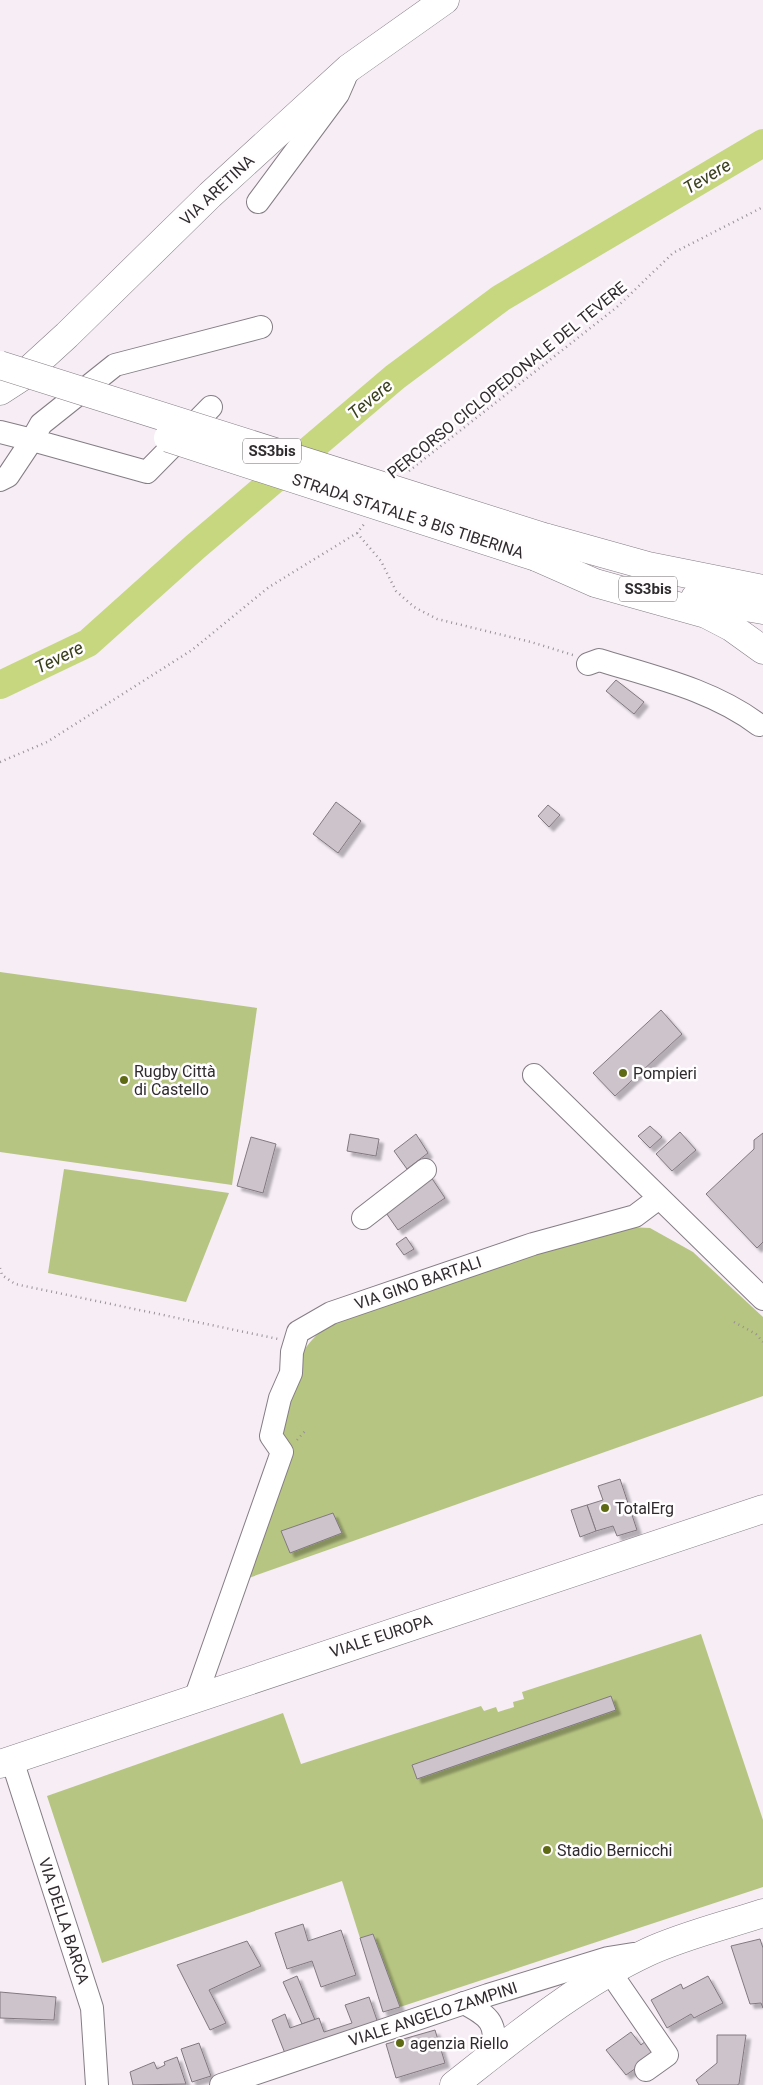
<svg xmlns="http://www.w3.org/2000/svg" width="763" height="2085" font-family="Roboto,sans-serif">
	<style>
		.green { fill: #b7c582 }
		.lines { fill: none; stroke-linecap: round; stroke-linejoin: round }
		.river { stroke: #c6d77f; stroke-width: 28 }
		.building { fill: #ccc3cb; stroke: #827980; filter: url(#shadow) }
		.minor-casing { stroke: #857d84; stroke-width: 24 }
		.major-casing { stroke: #857d84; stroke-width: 29 }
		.highway-casing { stroke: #857d84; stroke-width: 29 }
		.path { stroke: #989197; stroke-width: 2.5; stroke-dasharray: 1 4; stroke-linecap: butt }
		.minor { stroke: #fff; stroke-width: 22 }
		.major { stroke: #fff; stroke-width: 28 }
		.highway { stroke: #fff; stroke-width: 28 }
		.highway-bridge-casing { stroke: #857d84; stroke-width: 29; stroke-linecap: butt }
		.highway-bridge { stroke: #fff; stroke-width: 28 }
		.poi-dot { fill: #5e6b14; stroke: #fffdfe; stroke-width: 2 }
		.labels { text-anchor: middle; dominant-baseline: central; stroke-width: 5; stroke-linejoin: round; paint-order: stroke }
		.shield { fill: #fffdfe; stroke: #6d6a6c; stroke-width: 1 }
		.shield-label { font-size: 15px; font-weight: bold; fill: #2f2b2e }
		.street-label { font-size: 16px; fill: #2f2b2e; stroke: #fffdfe }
		.poi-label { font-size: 16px; fill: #2f2b2e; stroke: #fffdfe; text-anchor: start }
		.water-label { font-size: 18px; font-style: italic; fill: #39401b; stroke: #fffdfe }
	</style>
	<defs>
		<filter id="shadow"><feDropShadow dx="4.5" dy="4.5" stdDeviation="1" flood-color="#0004"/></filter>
	</defs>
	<rect width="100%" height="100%" fill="#f6edf5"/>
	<g class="green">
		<polygon points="0,972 257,1008 232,1185 0,1152"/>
		<polygon points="64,1169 229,1193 186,1302 48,1273"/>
		<path d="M629,1227l21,1 43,24 70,65v79l-520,184 56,-222c9,-15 18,-25 32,-35l266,-89z"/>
		<polygon points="701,1634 763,1820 763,1887 400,2007 373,1934 360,1938 342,1881 102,1963 47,1796 283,1713 301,1764 481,1706 484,1711 496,1707 498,1712 514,1707 513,1702 524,1699 522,1692"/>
	</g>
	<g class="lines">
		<polyline class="river" points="0,685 88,643 195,547 395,377 501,298 763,143"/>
	</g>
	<g class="building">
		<polygon points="616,680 644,702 634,714 606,691"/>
		<polygon points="336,802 361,821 338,853 313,834"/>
		<polygon points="548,805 560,815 549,827 538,816"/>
		<polygon points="661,1010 682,1034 615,1096 593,1073"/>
		<polygon points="650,1126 662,1137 650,1148 638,1136"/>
		<polygon points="680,1132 696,1150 672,1171 656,1154"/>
		<polygon points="763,1133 763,1242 757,1248 706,1194 754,1149 754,1140"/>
		<polygon points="350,1134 379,1139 376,1156 347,1151"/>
		<polygon points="416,1134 428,1153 407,1169 394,1151"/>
		<polygon points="251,1137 276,1144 263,1193 237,1186"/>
		<polygon points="429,1174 445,1198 398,1230 382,1207"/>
		<polygon points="406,1237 414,1249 404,1255 396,1244"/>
		<polygon points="620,1479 637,1530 617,1536 613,1526 596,1531 587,1505 603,1500 598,1486"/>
		<polygon points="587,1505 596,1531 580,1537 571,1510"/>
		<polygon points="333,1513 342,1533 290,1553 281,1531"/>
		<polygon points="611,1696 616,1710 417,1779 412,1765"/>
		<polygon points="303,1924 308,1941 341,1930 356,1975 321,1987 312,1961 287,1969 275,1933"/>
		<polygon points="373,1934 400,2007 383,2012 360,1938"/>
		<polygon points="760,1939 763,1948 763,2008 761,2003 750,2004 731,1946"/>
		<polygon points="247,1941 261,1966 209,1990 226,2023 210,2030 177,1965"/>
		<polygon points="297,1976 315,2020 302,2024 283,1982"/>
		<polygon points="708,1976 723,2003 694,2018 691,2014 667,2028 651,2000 681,1984 683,1989"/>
		<polygon points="0,1992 56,1997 54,2020 0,2018"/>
		<polygon points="369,1997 379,2026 286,2056 272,2020 285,2014 290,2028 319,2018 324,2032 352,2023 345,2005"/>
		<polygon points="435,2030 445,2063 396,2078 386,2044"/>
		<polygon points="631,2032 641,2045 648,2039 658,2053 626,2075 606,2050"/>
		<polygon points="717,2035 746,2035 739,2084 737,2085 699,2085 696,2080 717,2063"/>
		<polygon points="199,2043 211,2076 192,2082 181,2049"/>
		<polygon points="177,2057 186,2084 133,2085 130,2072 154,2062 157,2069 165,2065 164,2062"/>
	</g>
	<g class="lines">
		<g class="minor-casing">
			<g id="minor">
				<polyline points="258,202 338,94 345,78"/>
				<polyline points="211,407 147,472 32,440 41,424 115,365 261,327"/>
				<polyline points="0,432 32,440 8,476 0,480"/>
				<path d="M588,664l11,-4c55,17 114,30 160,65"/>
				<polyline points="534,1075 763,1299"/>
				<polyline points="363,1218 425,1170"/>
				<polyline points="195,1699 282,1452 271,1436 280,1398 291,1373 292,1352 298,1332 331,1313 533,1244 635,1216 659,1198"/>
				<polyline points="12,1760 92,2008 97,2085"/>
				<polyline points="610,1972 667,2055 646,2070"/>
				<path d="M464,2003c27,14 33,20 29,52"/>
				<polyline points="221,2085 488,1995 608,1958 633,1954"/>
			</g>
		</g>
		<g class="major-casing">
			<g id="major">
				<polyline points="0,391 20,378 67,335 210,195 349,68 445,0"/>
				<polyline points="0,1764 763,1509"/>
				<path d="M454,2085c61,-48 123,-100 194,-133 34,-16 79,-27 115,-39"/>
			</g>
		</g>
		<g class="highway-casing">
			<g id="highway">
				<polyline points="544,537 648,566 763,589"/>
				<polyline points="536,557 595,583 706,614 731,627 763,650"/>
				<polyline points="695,598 763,610"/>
			</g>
		</g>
		<g class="path">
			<polyline points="409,471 617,307 673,253 763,207"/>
			<polyline points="357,533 381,561 396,591 414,607 437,619 531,642 573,655"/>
			<polyline points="0,762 47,742 192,650 269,587 357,533 365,523"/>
			<polyline points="0,1268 2,1275 15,1284 278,1339"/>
			<polyline points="734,1322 756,1334 763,1342"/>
			<polyline points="297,1440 306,1430"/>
		</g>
		<use href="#minor" class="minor"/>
		<use href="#major" class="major"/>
		<use href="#highway" class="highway"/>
		<g class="highway-bridge-casing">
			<g id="highway-bridge">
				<polyline points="0,365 544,537"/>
				<polyline points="168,438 536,557"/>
			</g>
		</g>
		<use href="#highway-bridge" class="highway-bridge"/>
	</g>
	<g class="poi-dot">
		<circle cx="623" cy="1073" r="5"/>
		<circle cx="124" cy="1080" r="5"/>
		<circle cx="605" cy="1508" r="5"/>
		<circle cx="547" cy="1850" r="5"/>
		<circle cx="400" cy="2043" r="5"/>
	</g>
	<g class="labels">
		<g class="shield">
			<rect x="243" y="438.5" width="58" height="25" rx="4"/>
			<rect x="619" y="576.5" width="58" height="25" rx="4"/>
		</g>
		<g class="shield-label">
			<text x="272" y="451">SS3bis</text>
			<text x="648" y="589">SS3bis</text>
		</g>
		<g class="street-label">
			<text transform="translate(217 190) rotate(-43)">VIA ARETINA</text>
			<text transform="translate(507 380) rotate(-39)">PERCORSO CICLOPEDONALE DEL TEVERE</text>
			<text transform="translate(408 516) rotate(18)">STRADA STATALE 3 BIS TIBERINA</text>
			<text transform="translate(418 1283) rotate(-19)">VIA GINO BARTALI</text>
			<text transform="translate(381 1636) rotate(-18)">VIALE EUROPA</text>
			<text transform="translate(64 1921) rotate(72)">VIA DELLA BARCA</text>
			<text transform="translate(433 2014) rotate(-18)">VIALE ANGELO ZAMPINI</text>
		</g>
		<g class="poi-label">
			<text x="134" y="1071">Rugby Città<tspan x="134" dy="18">di Castello</tspan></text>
			<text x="633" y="1073">Pompieri</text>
			<text x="615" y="1508">TotalErg</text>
			<text x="557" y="1850">Stadio Bernicchi</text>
			<text x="410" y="2043">agenzia Riello</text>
		</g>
		<g class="water-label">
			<text transform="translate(707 176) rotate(-31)">Tevere</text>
			<text transform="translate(370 399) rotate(-40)">Tevere</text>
			<text transform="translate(59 657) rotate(-26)">Tevere</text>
		</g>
	</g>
</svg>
